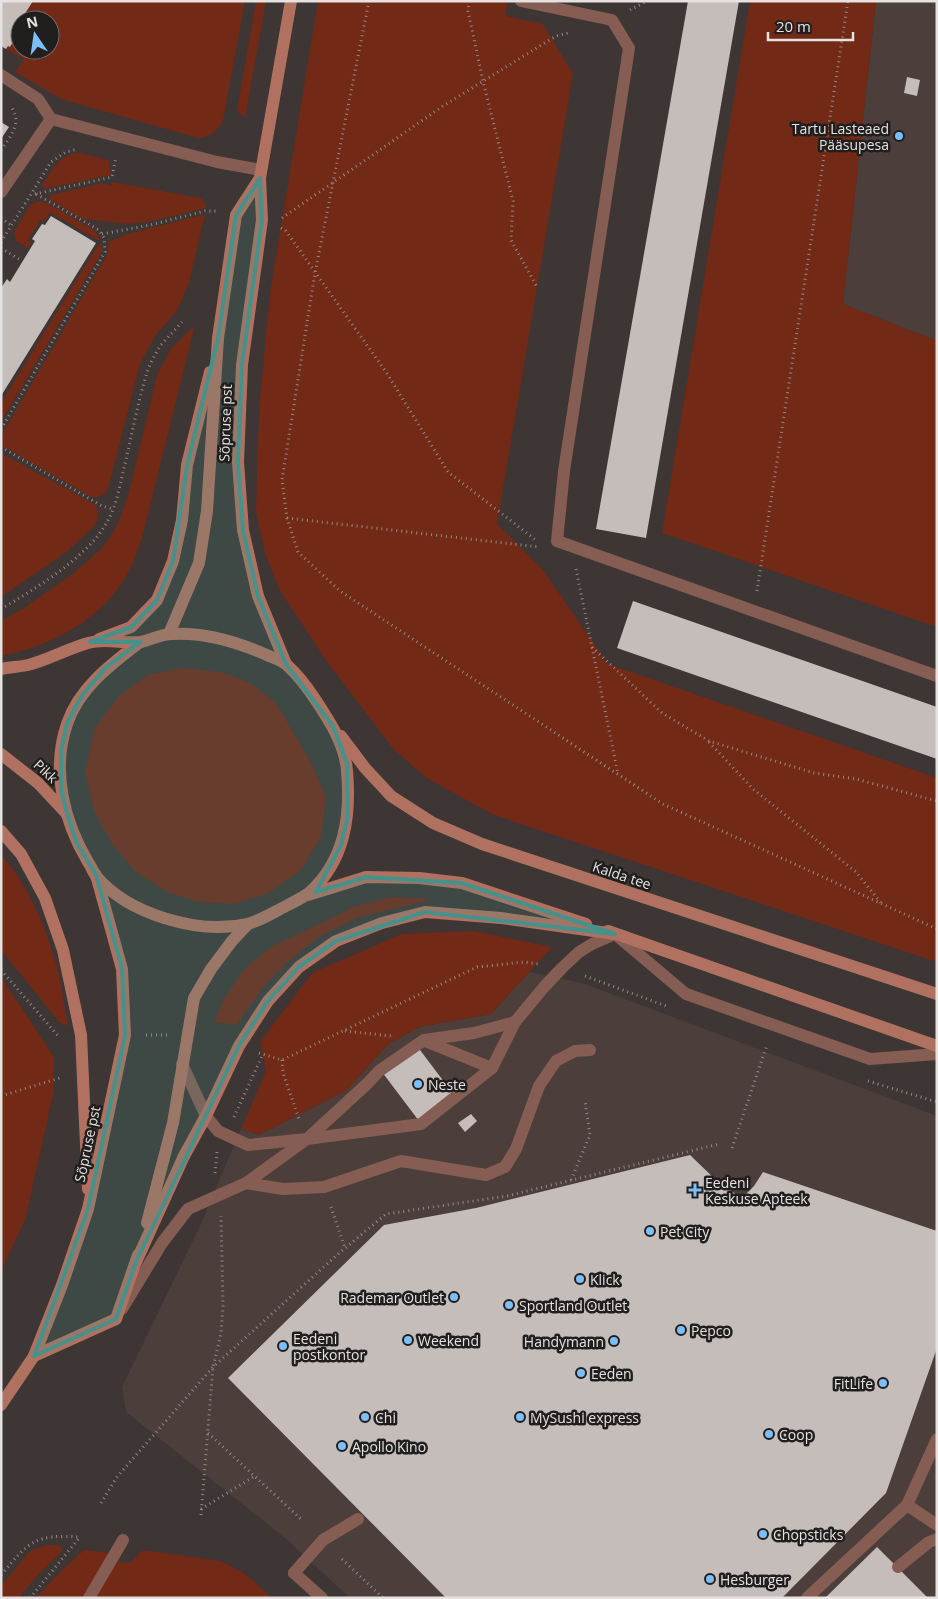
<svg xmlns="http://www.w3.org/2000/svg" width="938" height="1599" font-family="'Open Sans',sans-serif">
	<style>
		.built { fill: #4c3e3b }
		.green { fill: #722916 }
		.building { fill: #c5bdba }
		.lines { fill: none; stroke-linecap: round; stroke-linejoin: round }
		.path { stroke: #908a89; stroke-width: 3; stroke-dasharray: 1 4; stroke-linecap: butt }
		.lane { stroke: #865d52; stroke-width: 12 }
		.street { stroke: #865d52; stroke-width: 12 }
		.secondary { stroke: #b17160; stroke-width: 12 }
		.marked { fill: #45918b; fill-opacity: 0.2; stroke: #45918b; stroke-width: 4; stroke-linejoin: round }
		.poi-dot { fill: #7bbef8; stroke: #211e1e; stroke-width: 2 }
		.labels { text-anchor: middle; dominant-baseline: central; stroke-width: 5; stroke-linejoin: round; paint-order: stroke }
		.poi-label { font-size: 14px; fill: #e6e2e1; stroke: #211e1e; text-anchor: start }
		.street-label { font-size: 14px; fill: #e6e2e1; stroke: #211e1e }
	</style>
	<rect width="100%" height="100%" fill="#3d3634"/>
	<g class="built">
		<polygon points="876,1 937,1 937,341 843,304"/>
		<polygon points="529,972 582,983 937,1116 937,1598 350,1598 284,1537 126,1412 122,1387 200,1226 241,1129 259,1135 347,1090 388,1044 420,1027 491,1014"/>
	</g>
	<g class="green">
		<path d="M33,1h212l-22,119c-5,11 -13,17 -25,18l-137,-39 -46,-27 9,-13 -18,-10 2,-3 2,1 8,-13 -4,-3 6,-9v28h30v-30h-29z"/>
		<polygon points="256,1 266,1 245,118 237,111"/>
		<polygon points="318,1 507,1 506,16 543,24 573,74 497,524 543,570 608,664 937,778 937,962 494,815 428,779 394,750 325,659 280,591 265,553 256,511 257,469 260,399 270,293"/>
		<polygon points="750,1 876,1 843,304 937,341 937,627 662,533"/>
		<path d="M80,153l28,7 3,15 -67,14 -2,-3c9,-15 18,-33 38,-33z"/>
		<polygon points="112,182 201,198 205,203 206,208 148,222 128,224 83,219 49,199 51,195 102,183 112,186"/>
		<polygon points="41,201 47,203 94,230 101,240 97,240 50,212 44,222 40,220 28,240 31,242 28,248 16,241 14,232 31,204"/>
		<path d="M205,214l-15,65 -7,19 -7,14 -21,24 -15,28 -32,125c-4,7 -9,9 -17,8l-90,-52v-9l107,-183v-11l19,-8z"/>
		<polygon points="102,243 102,252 1,422 1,403 98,245"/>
		<path d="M195,325l-53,213c-5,15 -10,30 -19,43 -26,41 -75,66 -122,75v-35l23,-13 50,-35 25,-22 10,-12 10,-18 9,-25 29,-121 14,-26z"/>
		<path d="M1,453l95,52c3,7 3,13 -1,20l-27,26 -67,46z"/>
		<polygon points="182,668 221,672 250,683 276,703 311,763 326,797 321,837 301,870 269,893 234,904 198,902 167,892 135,871 112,844 94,811 85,772 95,727 120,695 148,675"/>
		<path d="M1,855c30,33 48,79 58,121 4,17 5,34 9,50l-9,-4 -58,-72z"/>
		<polygon points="391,897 433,899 356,918 317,938 285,964 264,986 236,1025 214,1022 224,999 245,968 273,946 354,907"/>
		<polygon points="473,931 552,947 491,1014 420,1027 388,1044 347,1090 259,1135 241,1129 266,1071 260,1042 312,973 402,934"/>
		<polygon points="1,977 54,1057 53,1095 25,1220 1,1271"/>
		<polygon points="48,1545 60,1545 62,1551 39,1574 18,1598 1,1598 1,1586 28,1553 34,1549"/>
		<polygon points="84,1550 105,1552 109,1554 110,1561 129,1563 142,1551 150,1551 220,1561 244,1573 272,1598 36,1598 64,1568"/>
	</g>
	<g class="building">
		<polygon points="1,1 33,1 14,31 18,33 10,47 8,46 6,49 1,46"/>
		<polygon points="688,1 739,1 646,538 596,529"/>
		<polygon points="907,77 920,80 917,96 904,93"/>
		<polygon points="1,122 9,127 1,139"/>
		<polygon points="51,216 96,243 1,396 1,288 7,279 10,282 35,241 32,239 42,224 45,225"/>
		<polygon points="633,601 937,707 937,759 617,648"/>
		<polygon points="417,1046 454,1095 419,1121 382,1072"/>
		<polygon points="471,1114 477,1121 465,1132 458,1123"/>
		<polygon points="690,1155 719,1183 742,1198 754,1186 763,1172 937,1231 937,1348 886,1493 782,1598 446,1598 228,1378 384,1225 476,1208"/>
		<polygon points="877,1547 928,1598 825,1598"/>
	</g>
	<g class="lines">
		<g class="path">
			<polyline points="369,1 315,273 282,480 287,518 298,552 340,591 663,804 937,929"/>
			<polyline points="469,1 468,11 483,81 513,201 511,240 537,287"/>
			<polyline points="630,10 647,1"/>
			<path d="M1,150c9,-13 21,-26 11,-42"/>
			<polyline points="35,194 112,177 116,157"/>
			<polyline points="1,218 11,225"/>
			<polyline points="282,218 443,106 556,36 568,33"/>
			<polyline points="281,228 286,231 386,372 448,472 537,541"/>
			<polyline points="102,234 150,225 205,211 216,211"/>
			<polyline points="1,242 51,162 66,152 78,149"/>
			<polyline points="1,248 22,261"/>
			<polyline points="1,429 105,252 104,238 99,230 36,194"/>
			<polyline points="1,447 102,506 113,509"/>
			<polyline points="287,518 539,547"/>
			<polyline points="576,569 618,774"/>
			<polyline points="757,591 848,1"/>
			<path d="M1,609c34,-20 87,-52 106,-87 9,-15 12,-33 16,-50 9,-36 15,-74 27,-108l10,-18 22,-24"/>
			<polyline points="592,647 662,713 709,741 814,773 856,779 937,801"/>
			<polyline points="709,742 753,789 856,872 881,903"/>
			<polyline points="1,970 60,1038"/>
			<polyline points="585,976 666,1006"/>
			<polyline points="345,1031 391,1036"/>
			<polyline points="146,1035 167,1035"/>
			<polyline points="259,1053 282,1060 477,967 525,962 538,964"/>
			<polyline points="282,1060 283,1073 299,1119"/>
			<polyline points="868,1081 937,1102"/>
			<polyline points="1,1096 63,1077"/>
			<polyline points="234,1117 263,1054"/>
			<polyline points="732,1148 767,1045"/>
			<polyline points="215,1173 217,1152"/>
			<polyline points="571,1180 590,1135 585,1101"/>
			<polyline points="331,1207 345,1248"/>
			<polyline points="208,1433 303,1521"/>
			<polyline points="101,1503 117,1477 213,1367 337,1255 386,1214 507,1196 719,1144"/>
			<polyline points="201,1509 255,1476"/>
			<polyline points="201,1515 213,1367 221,1334 223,1306 221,1216"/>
			<polyline points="342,1559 383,1598"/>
			<path d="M1,1575c29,-34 33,-41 80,-38"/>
			<polyline points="30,1598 80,1537"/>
		</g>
		<g class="lane">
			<polyline points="425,1041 492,1068"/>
			<polyline points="182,1064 206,1116 218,1131 248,1145 307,1139 368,1083 379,1071 424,1040 474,1033 515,1022"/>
			<polyline points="246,1183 283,1189 324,1187 401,1161 486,1175 505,1167 516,1149 539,1086 556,1061 575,1051 590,1050"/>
			<polyline points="122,1309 162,1243 188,1209 246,1183 307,1139 421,1124 492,1068 515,1022 544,987 562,968 579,952 592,944 615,934 686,994 870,1059 937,1054"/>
			<polyline points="907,1505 937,1525"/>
			<polyline points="898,1567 929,1542 937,1539"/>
			<polyline points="294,1573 323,1540 358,1519"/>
			<polyline points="89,1598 123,1540"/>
			<polyline points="807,1598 907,1505 937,1439"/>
		</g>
		<g class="street">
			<polyline points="521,1 612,20 629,48 564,471 557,541 937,676"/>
			<polyline points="1,75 38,99 51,119 217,162 261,170"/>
			<polyline points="1,192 51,119"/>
			<polyline points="294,1573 322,1598"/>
		</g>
		<g class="secondary">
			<polyline points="169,634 199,563 207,511 218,338 236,215 260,178"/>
			<polyline points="99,639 131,627 157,600 173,561 182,520 187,465 210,372"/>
			<polyline points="286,664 258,596 243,530 238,462 242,365 262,220 260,178 291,1"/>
			<path d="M1,669c9,-2 18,-2 27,-4 20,-5 39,-16 60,-22 16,-5 36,1 53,-1 10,-2 20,-8 31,-8 34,-2 66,8 97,22 7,3 14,5 19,10 11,10 19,21 27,33 14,21 30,45 32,72 4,45 -2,90 -38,122 -7,5 -15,9 -23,13 -12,6 -26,15 -39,18 -49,11 -119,-10 -151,-48 -3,-4 -5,-10 -8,-14 -24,-40 -37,-92 -21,-138 12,-36 44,-60 73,-82"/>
			<polyline points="341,736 365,768 391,796 433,823 482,844 937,994"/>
			<polyline points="1,754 38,783 66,813"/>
			<polyline points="1,831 21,854 45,898 63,950 81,1035 88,1189"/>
			<polyline points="308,895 366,877 419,878 462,883 586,924"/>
			<polyline points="608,931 937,1046"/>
			<polyline points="147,1223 173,1123 194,998 211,969 232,941 248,924"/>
			<polyline points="136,1262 184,1156 206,1116 239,1046 268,1001 299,967 336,941 382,923 425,912 501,918 615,934"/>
			<polyline points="34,1356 116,1319 138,1255"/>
			<polyline points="1,1405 34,1356 62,1285 88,1209 125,1035 122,969 96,875"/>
		</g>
	</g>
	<path class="marked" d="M260,178l2,42 -20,145 -4,97 5,68 15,66 28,68 47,62 14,37 1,53 -7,29 -25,47 50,-15 96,6 153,51 -190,-22 -89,29 -37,26 -31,34 -29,45 -103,216 -20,57 -82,37 54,-147 37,-174 -3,-66 -26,-94 -19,-31 -10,-30 -6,-24v-40l6,-27 15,-28 24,-28 34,-25h-50l41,-15 26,-27 16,-39 14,-96 31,-127 18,-123z"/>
	<g class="poi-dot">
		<circle cx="899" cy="136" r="5"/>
		<circle cx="418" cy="1084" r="5"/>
		<path d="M692.5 1182.5h5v5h5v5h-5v5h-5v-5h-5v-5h5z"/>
		<circle cx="650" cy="1231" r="5"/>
		<circle cx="580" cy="1279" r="5"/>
		<circle cx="454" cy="1297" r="5"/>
		<circle cx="509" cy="1305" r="5"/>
		<circle cx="681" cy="1330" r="5"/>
		<circle cx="408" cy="1340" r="5"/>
		<circle cx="614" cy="1341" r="5"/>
		<circle cx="283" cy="1346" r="5"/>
		<circle cx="581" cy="1373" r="5"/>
		<circle cx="883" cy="1383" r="5"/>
		<circle cx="365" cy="1417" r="5"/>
		<circle cx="520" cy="1417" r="5"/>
		<circle cx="769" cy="1434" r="5"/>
		<circle cx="342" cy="1446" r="5"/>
		<circle cx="763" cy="1534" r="5"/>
		<circle cx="710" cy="1579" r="5"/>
	</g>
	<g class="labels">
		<g class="poi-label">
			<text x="889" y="128" text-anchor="end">Tartu Lasteaed<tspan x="889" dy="16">Pääsupesa</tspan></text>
			<text x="428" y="1084">Neste</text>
			<text x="705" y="1182">Eedeni<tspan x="705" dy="16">Keskuse Apteek</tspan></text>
			<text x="660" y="1231">Pet City</text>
			<text x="590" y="1279">Klick</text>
			<text x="444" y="1297" text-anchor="end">Rademar Outlet</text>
			<text x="519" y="1305">Sportland Outlet</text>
			<text x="691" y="1330">Pepco</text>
			<text x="293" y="1338">Eedeni<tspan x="293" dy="16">postkontor</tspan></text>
			<text x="418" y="1340">Weekend</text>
			<text x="604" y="1341" text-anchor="end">Handymann</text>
			<text x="591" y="1373">Eeden</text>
			<text x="873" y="1383" text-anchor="end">FitLife</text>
			<text x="375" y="1417">Chi</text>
			<text x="530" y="1417">MySushi express</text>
			<text x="779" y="1434">Coop</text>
			<text x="352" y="1446">Apollo Kino</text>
			<text x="773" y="1534">Chopsticks</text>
			<text x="720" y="1579">Hesburger</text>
		</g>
		<g class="street-label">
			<text transform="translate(225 423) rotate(-88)">Sõpruse pst</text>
			<text transform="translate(46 771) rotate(43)">Pikk</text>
			<text transform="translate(622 875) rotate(18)">Kalda tee</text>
			<text transform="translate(87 1144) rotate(-78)">Sõpruse pst</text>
		</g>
	</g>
	<rect width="938" height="1599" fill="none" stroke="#e6e2e1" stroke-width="5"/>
	<g transform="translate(35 35) rotate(347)"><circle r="24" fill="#211e1e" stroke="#706c6c"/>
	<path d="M0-4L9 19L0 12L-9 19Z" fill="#7bbef8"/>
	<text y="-8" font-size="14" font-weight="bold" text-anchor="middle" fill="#e6e2e1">N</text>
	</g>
	<path d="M768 32v8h85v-8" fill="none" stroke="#e6e2e1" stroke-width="2.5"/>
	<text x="776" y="32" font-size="15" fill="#e6e2e1" stroke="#211e1e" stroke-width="4" paint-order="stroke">20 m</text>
</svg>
